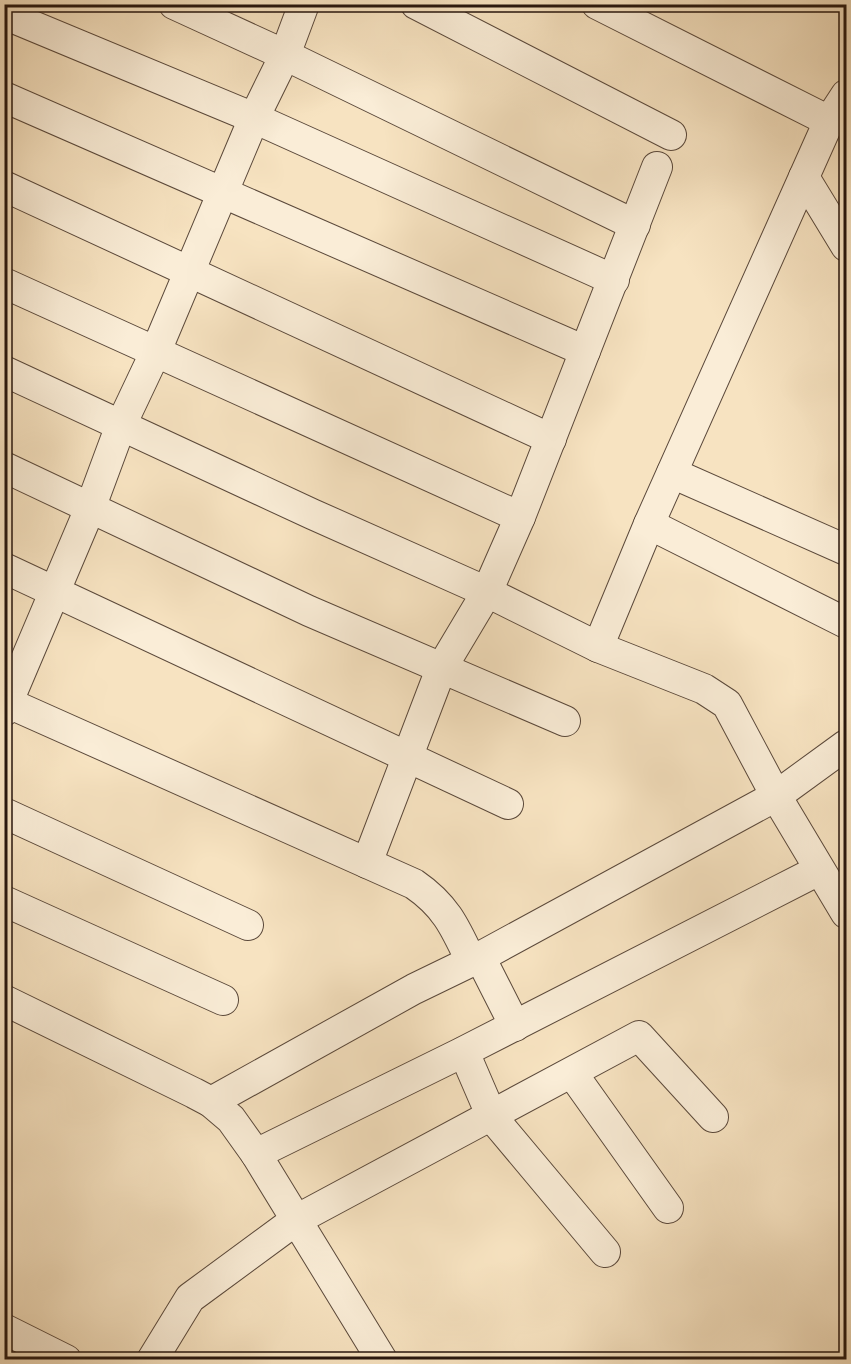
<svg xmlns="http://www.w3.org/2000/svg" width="851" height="1364" font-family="'Old Standard TT',serif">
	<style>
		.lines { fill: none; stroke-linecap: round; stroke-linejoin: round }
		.minor-casing { stroke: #5b493b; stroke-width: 32 }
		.minor { stroke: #faedd7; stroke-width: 30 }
	</style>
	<rect width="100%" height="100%" fill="#f7e3c1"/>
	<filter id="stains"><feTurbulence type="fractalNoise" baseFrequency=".00333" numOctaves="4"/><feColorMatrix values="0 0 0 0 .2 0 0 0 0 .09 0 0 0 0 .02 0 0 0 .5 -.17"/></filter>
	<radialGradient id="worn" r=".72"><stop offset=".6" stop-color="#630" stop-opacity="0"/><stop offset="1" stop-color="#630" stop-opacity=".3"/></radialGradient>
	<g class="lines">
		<g class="minor-casing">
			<g id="minor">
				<polyline points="174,4 285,55 635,225"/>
				<polyline points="416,4 671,135"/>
				<polyline points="597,4 829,121"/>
				<polyline points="4,14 254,118 614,280"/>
				<polyline points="4,97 585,351"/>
				<polyline points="804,177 846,246"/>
				<polyline points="4,186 551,439"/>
				<polyline points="4,283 520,517"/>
				<polyline points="4,371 312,514 487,592 598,647 704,689 727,704 776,796 846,913"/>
				<polyline points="4,467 309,611 565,721"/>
				<polyline points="672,473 846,550"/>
				<polyline points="649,524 846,623"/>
				<polyline points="4,568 508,804"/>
				<polyline points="598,647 649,524 829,121 846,95"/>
				<path d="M4,701l410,183c32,22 41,43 57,77"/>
				<polyline points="4,711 91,506 121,425 156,351 254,118 285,55 304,4"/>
				<polyline points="4,813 248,925"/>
				<polyline points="367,863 441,669 487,592 520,517 657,167"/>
				<polyline points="4,901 223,1000"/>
				<polyline points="480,957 515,1026"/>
				<polyline points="4,1000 194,1093 211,1102 231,1119 256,1154 382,1360"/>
				<polyline points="464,1052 492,1117 605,1252"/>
				<polyline points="572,1073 668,1208"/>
				<polyline points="211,1102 414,989 480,957 776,796 846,745"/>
				<polyline points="256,1154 461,1053 819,870"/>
				<polyline points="4,1329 66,1360"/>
				<polyline points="152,1360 190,1298 296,1220 639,1036 713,1117"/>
			</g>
		</g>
		<use href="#minor" class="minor"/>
	</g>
	<rect width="851" height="1364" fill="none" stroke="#f7e3c1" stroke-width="24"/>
	<rect x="6" y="6" width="839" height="1352" fill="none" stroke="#27160e" stroke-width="3"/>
	<rect x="12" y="12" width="827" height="1340" fill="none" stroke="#27160e" stroke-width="1.5"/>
	<rect width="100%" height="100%" filter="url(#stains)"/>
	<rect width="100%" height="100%" fill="url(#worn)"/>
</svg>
